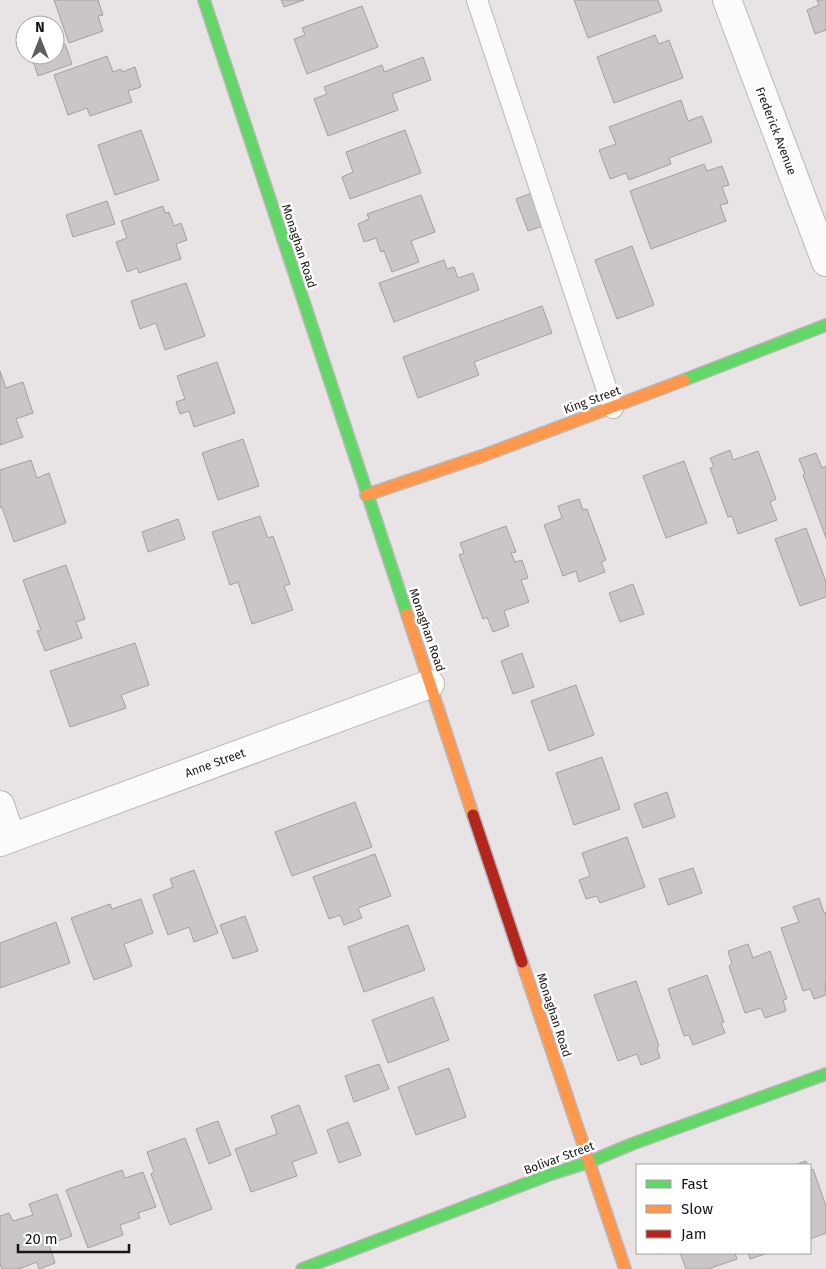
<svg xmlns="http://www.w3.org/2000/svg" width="826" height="1269" font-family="'Fira Sans',sans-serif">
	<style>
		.building { fill: #cac6c7; stroke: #a3a0a0 }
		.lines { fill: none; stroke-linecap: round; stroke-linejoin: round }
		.lane-casing { stroke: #bab7b7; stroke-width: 22 }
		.street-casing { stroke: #bab7b7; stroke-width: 30 }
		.fast-casing { stroke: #bab7b7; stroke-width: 14 }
		.slow-casing { stroke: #bab7b7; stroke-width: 14 }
		.jam-casing { stroke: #bab7b7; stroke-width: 14 }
		.lane { stroke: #fcfbfb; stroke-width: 20 }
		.street { stroke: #fcfbfb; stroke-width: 28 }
		.fast { stroke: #63d668; stroke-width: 11 }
		.slow { stroke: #ff974d; stroke-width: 11 }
		.jam { stroke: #b3261e; stroke-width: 11 }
		.labels { text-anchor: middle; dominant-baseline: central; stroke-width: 5; stroke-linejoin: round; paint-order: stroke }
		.street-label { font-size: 12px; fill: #171515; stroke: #fff }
	</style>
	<rect width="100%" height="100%" fill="#e8e3e4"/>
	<g class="building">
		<polygon points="54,0 98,0 103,15 98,16 103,31 69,43"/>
		<polygon points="281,0 304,0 284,7"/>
		<polygon points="574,0 658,0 662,11 588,38"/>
		<polygon points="817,0 826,0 826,30 815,34 807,10 819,5"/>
		<polygon points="362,6 378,47 307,74 294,39 305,35 302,28"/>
		<polygon points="655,35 659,44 669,40 683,78 614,103 597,57"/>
		<polygon points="65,44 72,64 38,76 31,55 55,55 55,47"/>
		<polygon points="107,56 113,72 121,69 122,72 135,67 141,87 128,91 132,102 90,116 87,108 68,115 54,75"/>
		<polygon points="423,57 431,80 392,94 398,110 328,136 314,99 327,94 324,87 382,65 384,72"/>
		<polygon points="681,100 688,121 702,116 712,142 669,158 671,164 629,180 626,173 610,179 599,150 616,144 609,127"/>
		<polygon points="141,130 159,180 115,195 98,145"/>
		<polygon points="405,130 421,173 350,199 342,177 353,172 346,152"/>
		<polygon points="704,164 707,171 722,166 729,185 722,187 728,203 720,205 726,221 651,249 630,191"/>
		<polygon points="537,191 549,224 528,231 516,199"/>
		<polygon points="421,195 435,232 411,241 419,262 392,272 384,251 381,252 376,238 364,242 358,224 369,219 367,214"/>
		<polygon points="107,201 115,224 73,237 66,215"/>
		<polygon points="163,206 165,213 169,212 174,226 181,223 187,240 176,244 181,259 139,273 137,268 127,272 116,242 127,238 121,221"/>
		<polygon points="632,246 654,305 617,319 595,260"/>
		<polygon points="444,260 447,269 454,267 458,278 473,273 479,290 394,322 379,283"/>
		<polygon points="186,283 205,336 165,350 156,323 140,329 131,301"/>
		<polygon points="542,306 552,333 474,362 479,375 418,398 403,357"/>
		<polygon points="217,362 235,413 194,427 189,411 180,414 176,402 185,399 177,376"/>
		<polygon points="0,371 6,388 23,382 33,413 16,419 23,437 0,445"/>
		<polygon points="243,439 259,486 218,500 202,453"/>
		<polygon points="730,450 733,460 758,451 776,499 770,502 777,520 738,534 732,516 728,517 710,468 714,467 710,458"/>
		<polygon points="816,453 822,468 826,466 826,538 803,475 805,474 799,459"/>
		<polygon points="31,460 37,478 49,473 66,523 14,542 2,507 0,508 0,470"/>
		<polygon points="684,461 707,523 666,538 643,476"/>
		<polygon points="579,499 583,510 587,509 606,560 601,562 605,572 579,582 576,571 563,576 544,525 562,518 558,506"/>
		<polygon points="260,516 268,538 273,536 290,584 284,586 293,610 252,624 238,582 230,585 212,532"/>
		<polygon points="178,519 185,539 148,552 142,532"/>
		<polygon points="506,526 516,552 511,553 515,562 522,560 528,578 521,580 529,602 504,611 509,626 493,632 487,617 483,619 459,555 464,553 460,543"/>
		<polygon points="806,528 826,582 826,597 800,606 775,539"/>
		<polygon points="66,565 85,619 76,622 82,638 45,651 37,631 41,630 23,580"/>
		<polygon points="633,584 644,614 620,622 609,593"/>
		<polygon points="135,643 149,685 121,695 126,708 70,727 50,671"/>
		<polygon points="522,653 534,687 513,694 501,661"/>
		<polygon points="576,685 594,735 549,751 531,701"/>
		<polygon points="602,757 620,809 574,825 556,773"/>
		<polygon points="667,792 675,817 643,828 634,804"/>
		<polygon points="355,802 372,847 292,876 275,832"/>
		<polygon points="627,837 645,887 600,903 597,896 586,899 579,880 590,876 582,853"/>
		<polygon points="375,854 391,896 358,908 362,918 344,925 340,915 329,919 313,877"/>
		<polygon points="693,868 702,893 668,905 659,879"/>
		<polygon points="194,870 218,933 194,942 189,927 168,935 153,895 173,887 170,879"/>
		<polygon points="819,898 824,913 826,912 826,983 825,983 826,995 814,999 810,989 803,991 781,928 799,922 793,907"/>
		<polygon points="141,899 153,933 124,944 132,966 94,980 71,918 110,904 112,909"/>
		<polygon points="245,916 258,951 233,959 220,925"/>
		<polygon points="56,922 70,963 0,988 0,943"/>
		<polygon points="408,925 425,970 364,992 348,947"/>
		<polygon points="748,944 753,958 770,951 787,999 783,1000 786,1011 765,1018 761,1008 745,1013 729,966 732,964 728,951"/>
		<polygon points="707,975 724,1022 721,1023 725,1033 693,1045 689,1035 684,1036 668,989"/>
		<polygon points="636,981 659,1046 657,1048 660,1058 641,1065 637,1054 618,1061 594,995"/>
		<polygon points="433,997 449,1040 388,1063 372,1020"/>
		<polygon points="379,1064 389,1089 354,1102 345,1076"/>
		<polygon points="449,1068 466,1117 416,1135 398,1087"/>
		<polygon points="299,1105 317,1153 292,1162 297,1176 251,1192 235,1149 277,1134 271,1116"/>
		<polygon points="218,1121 231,1155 209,1164 196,1129"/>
		<polygon points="348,1122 361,1155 339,1163 327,1130"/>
		<polygon points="185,1138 212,1209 170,1225 151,1174 154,1172 147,1152"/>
		<polygon points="806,1161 808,1165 794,1165"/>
		<polygon points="813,1169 826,1206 826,1233 810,1239 810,1171"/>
		<polygon points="122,1170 125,1178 143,1172 156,1207 138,1213 140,1218 120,1225 123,1235 88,1248 66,1190"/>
		<polygon points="57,1194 72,1236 49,1244 55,1263 39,1269 37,1262 19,1269 2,1269 0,1263 0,1216 9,1213 13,1221 33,1215 29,1204"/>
		<polygon points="680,1253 735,1253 737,1259 708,1269 686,1269"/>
		<polygon points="748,1253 768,1253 750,1259"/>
	</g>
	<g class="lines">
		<g class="lane-casing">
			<polyline id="lane" points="477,0 613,408"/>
		</g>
		<g class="street-casing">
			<g id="street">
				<polyline points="727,0 826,262"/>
				<polyline points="0,805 11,838"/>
				<polyline points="0,842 430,684"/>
			</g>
		</g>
		<g class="fast-casing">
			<g id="fast">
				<polyline points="204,0 407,614"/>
				<polyline points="684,380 826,325"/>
				<polyline points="302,1269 551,1174 589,1162 632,1144 826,1074"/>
			</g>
		</g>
		<g class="slow-casing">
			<g id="slow">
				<polyline points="366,495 482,456 684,380"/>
				<polyline points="407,614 473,815"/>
				<polyline points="522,962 625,1269"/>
			</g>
		</g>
		<g class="jam-casing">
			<polyline id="jam" points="473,815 522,962"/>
		</g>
		<use href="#lane" class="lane"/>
		<use href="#street" class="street"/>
		<use href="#fast" class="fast"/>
		<use href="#slow" class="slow"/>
		<use href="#jam" class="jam"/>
	</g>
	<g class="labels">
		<g class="street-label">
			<text transform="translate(776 131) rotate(69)">Frederick Avenue</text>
			<text transform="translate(299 246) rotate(72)">Monaghan Road</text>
			<text transform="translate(592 400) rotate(-20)">King Street</text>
			<text transform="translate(427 630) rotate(71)">Monaghan Road</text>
			<text transform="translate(215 763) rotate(-20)">Anne Street</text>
			<text transform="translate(554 1015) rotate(72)">Monaghan Road</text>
			<text transform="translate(559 1158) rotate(-20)">Bolivar Street</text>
		</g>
	</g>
	<rect x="636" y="1164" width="175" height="90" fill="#ffffff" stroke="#a2a1a1"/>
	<rect x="646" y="1180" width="25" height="8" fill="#63d668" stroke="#a2a1a1"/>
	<text x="681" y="1189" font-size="15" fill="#171515">Fast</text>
	<rect x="646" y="1205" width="25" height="8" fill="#ff974d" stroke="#a2a1a1"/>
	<text x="681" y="1214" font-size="15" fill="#171515">Slow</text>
	<rect x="646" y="1230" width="25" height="8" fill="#b3261e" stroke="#a2a1a1"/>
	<text x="681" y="1239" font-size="15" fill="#171515">Jam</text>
	<g transform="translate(40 40)"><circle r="24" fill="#ffffff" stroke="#a2a1a1"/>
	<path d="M0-4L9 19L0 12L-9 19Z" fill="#605d5d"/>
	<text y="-8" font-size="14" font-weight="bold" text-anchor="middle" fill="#171515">N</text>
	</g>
	<path d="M18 1244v8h111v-8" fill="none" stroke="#171515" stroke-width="2.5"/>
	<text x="25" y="1244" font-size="15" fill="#171515" stroke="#ffffff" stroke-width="4" paint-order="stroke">20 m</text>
</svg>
